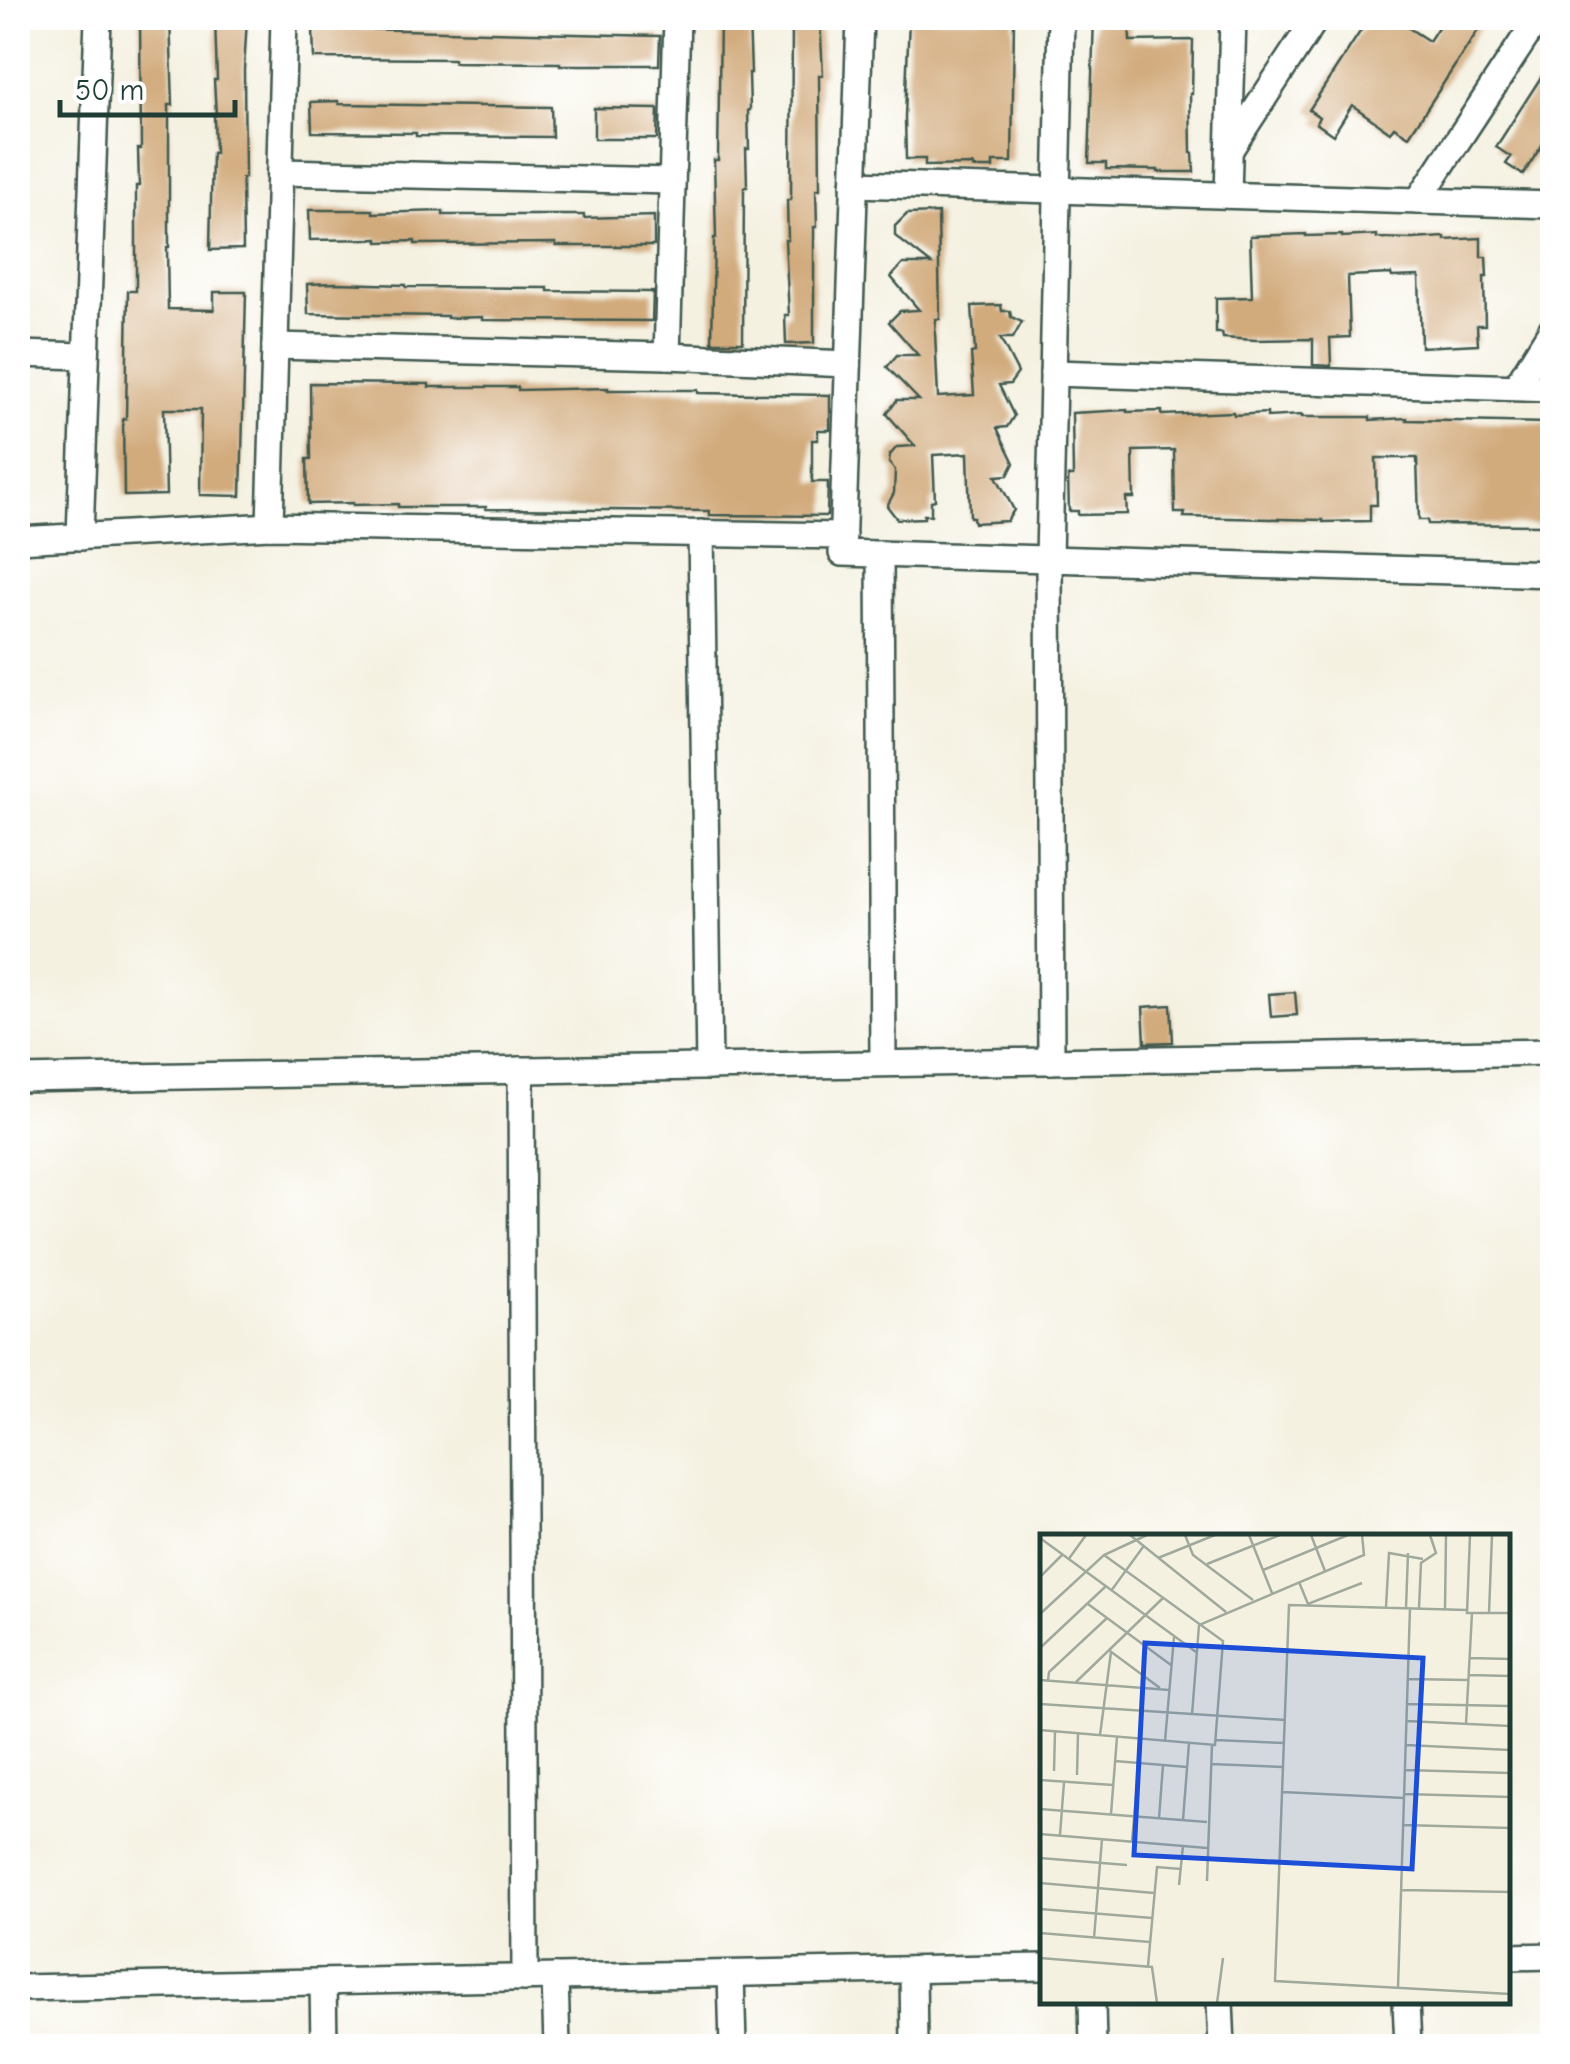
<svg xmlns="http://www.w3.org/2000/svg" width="1570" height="2064" font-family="'Comic Neue',sans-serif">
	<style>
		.building { fill: #d2ab7d }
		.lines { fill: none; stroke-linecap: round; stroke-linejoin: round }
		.street-casing { stroke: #3f584e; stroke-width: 30 }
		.street { stroke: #fff; stroke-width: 25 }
		.inset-road { fill: none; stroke: #9fa99c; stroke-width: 2.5 }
		.view { fill: #1d4ed8; fill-opacity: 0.15; stroke: #1d4ed8; stroke-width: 5 }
		.inset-edge { fill: none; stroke: #1f3d34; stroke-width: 5 }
	</style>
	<rect width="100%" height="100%" fill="#fff"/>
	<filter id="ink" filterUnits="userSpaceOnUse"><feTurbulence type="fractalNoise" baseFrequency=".01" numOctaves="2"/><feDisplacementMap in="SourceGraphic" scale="20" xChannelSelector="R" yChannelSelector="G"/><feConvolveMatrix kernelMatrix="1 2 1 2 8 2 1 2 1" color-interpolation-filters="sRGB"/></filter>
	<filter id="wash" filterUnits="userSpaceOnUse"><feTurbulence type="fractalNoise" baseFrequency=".0048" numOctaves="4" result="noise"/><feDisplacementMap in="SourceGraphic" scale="40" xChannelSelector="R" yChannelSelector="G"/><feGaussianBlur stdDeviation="2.25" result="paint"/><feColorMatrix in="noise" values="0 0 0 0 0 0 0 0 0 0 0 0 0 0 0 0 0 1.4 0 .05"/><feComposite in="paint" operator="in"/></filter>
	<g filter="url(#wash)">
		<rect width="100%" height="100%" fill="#f4f1e1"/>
		<g id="blocks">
			<g class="building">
				<polygon points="140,18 170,18 173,105 169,105 169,247 167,247 168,309 214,310 214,292 246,292 241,496 200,495 201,409 164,409 166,495 124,496 123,419 126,419 128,291 136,291 136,186 139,186 138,149 141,149"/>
				<polygon points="215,18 247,18 244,70 245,178 242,178 243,249 210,250 212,153 215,153 214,115 216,115 214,80 217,80"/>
				<polygon points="720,18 749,18 751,73 749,73 750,110 748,110 749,149 746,149 747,187 744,187 743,342 712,342 714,238 716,238 714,160 718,160"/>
				<polygon points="792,18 820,18 823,75 819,75 820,189 816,189 817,227 814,227 814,343 786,344 785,315 789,315 785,240 788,240 787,200 791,200"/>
				<polygon points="909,18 1014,18 1012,162 993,162 993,168 973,168 973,165 925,166 925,159 906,159 905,117"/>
				<polygon points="1094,18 1129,18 1130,41 1193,40 1192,94 1190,94 1191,153 1193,153 1194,172 1158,172 1158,170 1106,169 1106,163 1089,163"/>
				<polygon points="1369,18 1393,18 1429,41 1444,18 1486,18 1409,136 1394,127 1390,132 1352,105 1333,135 1316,123 1319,117 1309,110"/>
				<polygon points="313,28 660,36 659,65 560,65 560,63 454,62 454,59 314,58"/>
				<polygon points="1552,60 1552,129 1523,175 1506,164 1511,157 1496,147"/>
				<polygon points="338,101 339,104 551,107 552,137 416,136 416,133 312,132 311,102"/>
				<polygon points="594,108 658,109 657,139 594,139"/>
				<polygon points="309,210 373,210 373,213 443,211 443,215 584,215 584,218 654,216 654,246 556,246 556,243 415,244 415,241 378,242 378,239 310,240"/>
				<polygon points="938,213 940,319 936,319 935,333 938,397 974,395 971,353 975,352 972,306 1001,305 1002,311 1010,311 1011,317 1022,322 1013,338 1000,338 1018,373 1010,384 999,385 1014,416 1007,427 997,428 1014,463 1008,475 996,476 1014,510 1007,521 974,523 973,517 970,517 968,453 933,455 935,500 931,501 931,515 924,515 924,518 897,519 887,506 894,493 895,470 889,463 890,455 897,447 915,446 887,414 897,400 919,400 887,367 897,355 918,355 889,322 900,311 919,310 891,277 903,264 931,264 895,236 895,226 907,214"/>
				<polygon points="1306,234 1306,236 1342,235 1342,237 1377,235 1377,238 1412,239 1445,237 1445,240 1481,238 1481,257 1486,257 1487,277 1484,277 1485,325 1477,325 1478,344 1421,347 1419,276 1392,277 1391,274 1348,276 1350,337 1330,338 1331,366 1313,365 1313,339 1256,340 1223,338 1222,333 1216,333 1216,298 1252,297 1250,236"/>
				<polygon points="335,283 406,285 406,287 548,288 548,291 653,292 652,321 482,320 482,317 447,318 447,316 308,314 307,284"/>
				<polygon points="310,383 429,384 429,387 518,387 518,390 608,388 608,390 698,390 698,393 830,395 830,430 818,430 818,440 812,440 812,482 828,482 827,516 709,515 709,511 486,509 486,507 398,507 398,504 353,505 353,503 308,504 307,459 311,459"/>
				<polygon points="1127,410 1127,412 1162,411 1162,415 1233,412 1234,415 1267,413 1267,417 1302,415 1302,417 1370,417 1370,420 1407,418 1407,420 1547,423 1548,442 1552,442 1552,509 1545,509 1545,525 1428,524 1427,520 1419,520 1417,458 1376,458 1377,505 1370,505 1370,521 1323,522 1323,520 1184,517 1185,513 1175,513 1174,450 1133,451 1134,498 1126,498 1127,514 1078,515 1078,511 1069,511 1068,476 1073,476 1072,413"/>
				<polygon points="1295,992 1297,1015 1271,1017 1269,994"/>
				<polygon points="1171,1005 1173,1042 1145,1043 1143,1007"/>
			</g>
		</g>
	</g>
	<g filter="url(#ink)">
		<use href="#blocks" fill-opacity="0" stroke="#3f584e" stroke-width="2.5"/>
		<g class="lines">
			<g class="street-casing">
				<g id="street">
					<polyline points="860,18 842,553 1552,574"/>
					<polyline points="1229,151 1316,18"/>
					<polyline points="280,172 672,181"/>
					<polyline points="854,184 1552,205"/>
					<polyline points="1228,195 1233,18"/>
					<polyline points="1418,201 1538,18"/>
					<polyline points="275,346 667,356 848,364"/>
					<polyline points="18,354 85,356"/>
					<polyline points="667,356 677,18"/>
					<polyline points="1053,373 1552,389"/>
					<polyline points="1516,387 1552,329"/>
					<polyline points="270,526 284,18"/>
					<polyline points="701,533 709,1067"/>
					<polyline points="80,537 98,18"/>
					<polyline points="18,540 270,526 843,536"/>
					<polyline points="880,554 883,1063"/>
					<polyline points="1051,1061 1049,559 1061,18"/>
					<polyline points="521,1070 525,1978"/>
					<polyline points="18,1079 1552,1052"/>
					<polyline points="1508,1957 1552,1956"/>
					<polyline points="913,1970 914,2046"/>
					<polyline points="731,1974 733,2046"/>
					<polyline points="555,1977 557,2046"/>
					<polyline points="323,1982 324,2046"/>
					<polyline points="18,1988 1042,1967"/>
					<polyline points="1092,2002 1093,2046"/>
					<polyline points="1220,2002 1222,2046"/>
					<polyline points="1406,2002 1408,2046"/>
				</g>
			</g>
			<use href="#street" class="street"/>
		</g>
	</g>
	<g transform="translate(1040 1534)">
		<rect width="470" height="470" fill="#f4f1e1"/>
		<path class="inset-road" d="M90,1l96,77M145,1l8,20 60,45M209,1l23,58M271,1l14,36M430,1l-3,78h43M0,4l156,114M118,24l57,-23M28,26l18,-25M167,30l73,-29M223,36l85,-35M0,43l22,-22M259,48l9,22 54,-21M71,57l32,-44M48,70l83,61M346,73l3,-54 34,6M366,74l2,-55M379,74l2,-45 15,-10 -6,-18M405,75l1,-74M427,76l-178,-5 -14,376 235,13M449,79l3,-78M0,80l64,-59 43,-20M0,114l65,-61M70,117l50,37M430,124l40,1M429,141l41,1M368,145l60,1M0,146l129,10M8,147l1,-9 58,-54M36,148l87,-84M0,170l245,16M367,170l103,2M152,181l7,-90 165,-70 -2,-20M367,187l103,5M426,190l6,-111M0,196l175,15 8,-104 -119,-86M60,201l11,-83M175,206l69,3M125,207l9,-104M366,211l104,5M75,227l72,6M171,230l72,3M365,236l105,3M14,237l1,-40M37,241l1,-42M0,246l73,5M242,258l122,6M365,260l105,3M0,275l167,13M71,280l6,-77M119,284l4,-53M143,286l6,-77M364,291l106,3M0,300l167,14M20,301l4,-53M92,307l7,-78M0,324l87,7M167,347l5,-136M0,349l114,10M139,351l4,-39M362,356l108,2M0,375l112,9M0,399l110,9M54,404l8,-99M0,424l112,9 5,36M108,432l9,-99 24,2M358,454l12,-380M177,469l6,-45"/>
		<path class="view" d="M105,109l278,15 -11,211 -278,-14z"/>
		<rect width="470" height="470" class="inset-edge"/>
	</g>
	<rect width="1570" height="2064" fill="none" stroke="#fff" stroke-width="60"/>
	<path d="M60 100v15h175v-15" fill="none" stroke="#1f3d34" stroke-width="5"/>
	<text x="75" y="100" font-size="30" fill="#1f3d34" stroke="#ffffff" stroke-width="8" paint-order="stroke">50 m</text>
</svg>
